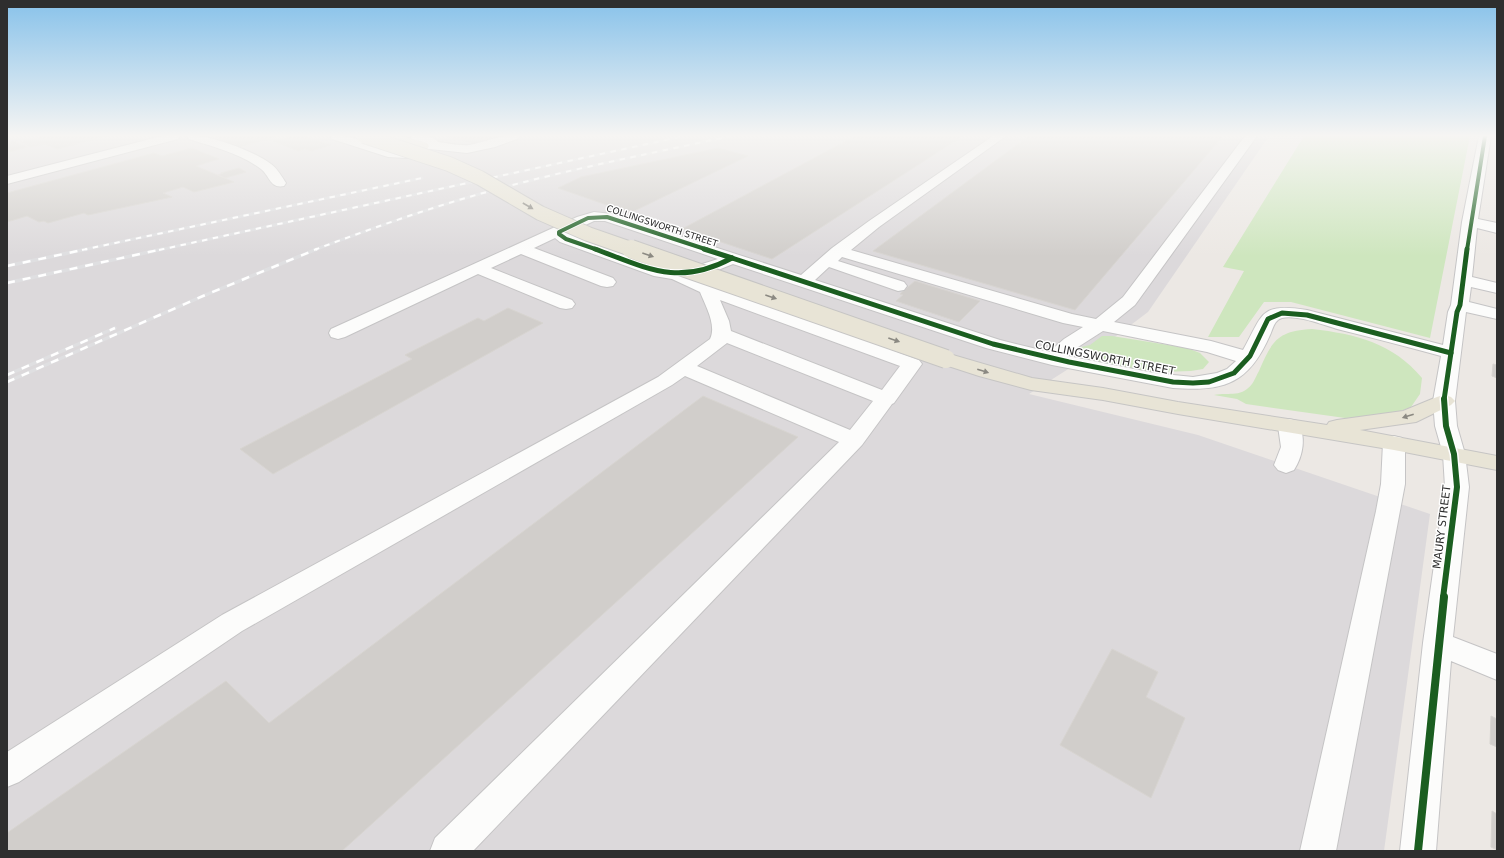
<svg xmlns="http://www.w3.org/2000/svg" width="1504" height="858" font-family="'DejaVu Sans',sans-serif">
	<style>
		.industrial { fill: #dcd9db }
		.green { fill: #cee6be }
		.building { fill: #d1cecb; stroke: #d7d4d0 }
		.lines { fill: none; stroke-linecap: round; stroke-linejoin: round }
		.minor-casing { stroke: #c5c4c5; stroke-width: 2 }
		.major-casing { stroke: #c6c5c4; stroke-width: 2 }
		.minor { fill: #fcfcfb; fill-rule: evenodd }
		.major { fill: #e8e4d6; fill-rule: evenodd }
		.rail-far1-casing { stroke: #dfdfe1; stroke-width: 3 }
		.rail-casing { stroke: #dfdfe1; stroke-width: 3.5 }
		.rail-far1 { stroke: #fff; stroke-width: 2; stroke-dasharray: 5.5; stroke-linecap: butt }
		.rail { stroke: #fff; stroke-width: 2.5; stroke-dasharray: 8; stroke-linecap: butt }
		.major-bridge-far1-casing { stroke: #c6c5c4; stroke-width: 16; stroke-linecap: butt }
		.major-bridge-casing { stroke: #c6c5c4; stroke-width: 20; stroke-linecap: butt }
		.major-bridge-far1 { stroke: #e8e4d6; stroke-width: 14 }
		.major-bridge { stroke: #e8e4d6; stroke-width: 18 }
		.cycleway-far3-casing { stroke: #fff; stroke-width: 5.5 }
		.cycleway-far2-casing { stroke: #fff; stroke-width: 7 }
		.cycleway-far1-casing { stroke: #fff; stroke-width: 9 }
		.cycleway-casing { stroke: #fff; stroke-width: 11 }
		.cycleway-far3 { stroke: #1b5e20; stroke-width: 4 }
		.cycleway-far2 { stroke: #1b5e20; stroke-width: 5 }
		.cycleway-far1 { stroke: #1b5e20; stroke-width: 6 }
		.cycleway { stroke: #1b5e20; stroke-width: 8 }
		.oneway { fill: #8b8982 }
		.labels { text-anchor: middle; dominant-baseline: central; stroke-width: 3; stroke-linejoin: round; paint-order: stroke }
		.far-street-label { font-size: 9px; fill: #2e2e2e; stroke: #fff }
		.street-label { font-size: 11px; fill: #2e2e2e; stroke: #fff }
	</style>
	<rect width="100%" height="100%" fill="#ece8e4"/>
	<polygon class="industrial" points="7,136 1269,136 1148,312 1095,352 1029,394 1198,435 1430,514 1384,851 7,851"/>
	<g class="green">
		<polygon points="1304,136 1470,136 1430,338 1291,302 1264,302 1239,337 1208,337 1244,271 1223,267"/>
		<path d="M1312,329c44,5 81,14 110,49l-2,16 -9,13 -15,6 -26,4 -25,1 -99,-14 -9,-5 -23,-4c11,-3 23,2 33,-6 6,-4 8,-11 12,-18 13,-30 18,-40 53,-42z"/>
		<polygon points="1102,336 1112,336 1187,348 1200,353 1209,362 1203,369 1191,371 1162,372 1146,371 1092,360 1084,355 1081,347 1090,345"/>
	</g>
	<g class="building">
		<polygon points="45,136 108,136 57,149 45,144 31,147 20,142"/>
		<polygon points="212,136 280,136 240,147"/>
		<polygon points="293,136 304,136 331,145 312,151 305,149 298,151 273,141"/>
		<polygon points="448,136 501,136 475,144 457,139 453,140 449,138 452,137"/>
		<polygon points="855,136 963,136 772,259 682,229"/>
		<polygon points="1029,136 1223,136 1075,310 873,251"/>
		<polygon points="14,141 27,147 9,152 7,150 7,143"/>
		<polygon points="192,148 219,159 196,166 234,182 194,192 183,187 163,193 172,197 88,215 84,213 48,223 44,221 39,222 27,216 7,222 7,193 154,153 162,156"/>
		<polygon points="718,148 748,156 630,213 558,188 581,177"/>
		<polygon points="239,168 246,172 225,178 218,175 223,173 221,173"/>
		<polygon points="915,281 980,301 959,322 896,301 903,295 900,294"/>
		<polygon points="508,308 543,323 273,474 240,449 412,359 405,355 478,318 484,321"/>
		<polygon points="1493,364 1497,365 1497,378 1492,376"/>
		<polygon points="703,396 798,437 342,851 7,851 7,833 226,681 269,723"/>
		<polygon points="1112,649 1158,672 1146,697 1185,718 1151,798 1060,745"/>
		<polygon points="1491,716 1497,719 1497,747 1490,744"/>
		<polygon points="1492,811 1497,814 1497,850 1491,847"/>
	</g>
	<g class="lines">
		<g class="minor-casing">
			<g id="minor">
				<polygon points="162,136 180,136 178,139 7,184 7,176"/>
				<path d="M187,136c21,-3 66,15 84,28 6,4 11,13 15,19l-2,3c-14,3 -14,-10 -23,-17 -21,-16 -48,-22 -72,-30z"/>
				<path d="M330,136c25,-4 48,16 73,14 7,0 14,-5 20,-8l-11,-3 -2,-3c10,0 21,-2 28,6 9,1 22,4 31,3 17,-3 33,-11 50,-9l-2,3 -22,8 -28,6 -37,-4 -23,9 -19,-1 -56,-18z"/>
				<path d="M993,136h13l-127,91 -28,23 221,64 24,5 27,-22 122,-161h12l-122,169 -21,17 97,19 32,9c20,-35 16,-48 64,-40l136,35 5,-33 3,-7 11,-83 17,-86h12l-13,83 19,4v10l-20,-5 -5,49 25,6v10l-26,-6 -2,15 28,7v10l-31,-7 -11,89 2,25 8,28 4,33 -16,150 44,17v26l-46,-19 -15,190h-36l23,-208 22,-156 -2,-33 -8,-28 -2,-25 8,-45c-33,-9 -67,-18 -100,-26 -15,-4 -44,-16 -59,-12 -8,2 -9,11 -12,17 -21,48 -45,57 -97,53l-121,-23 -66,-17 -253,-84 -20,8 -18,5 18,8 206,75 3,4 -28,39 -2,1 -30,41 -389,406h-43l5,-13 404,-396 -154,-66 -13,9 -430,246 -223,151 -12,5v-35l215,-137 436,-238 52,-38c7,-14 -5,-34 -10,-47l-28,-13 -18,-3 -94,-34 -5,-4 -21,10 79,30 3,4 -3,4 -6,1 -6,-1 -80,-32 -30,14 81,32 3,4 -3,4 -6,1 -6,-1 -82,-34 -133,63 -7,2 -7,-2 -2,-4 2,-4 246,-112 17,-5 18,2 189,61 31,-27 37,-27zM594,221h11l113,38 -22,7 -28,3 -100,-36zM842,257l221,66 20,4 -19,12 -15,13 -49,-12 -185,-60 14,-13 69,24 6,-1 3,-4 -3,-4 -66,-21zM720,300l180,66 -18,24 -151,-59 -2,-10zM1103,331l104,21 29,9 -9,8 -10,4 -24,4 -39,-4 -86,-17 10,-9zM727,343l146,58 -23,29 -153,-64z"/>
				<path d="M1289,419l8,2c10,15 6,35 -3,49l-8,3 -8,-3 -4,-5 7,-18 -3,-21 3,-5z"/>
				<polygon points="1394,436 1402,438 1405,443 1405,484 1336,851 1300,851 1376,511 1381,484 1383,443 1386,438"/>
			</g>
		</g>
		<g class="major-casing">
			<g id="major">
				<polygon points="384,136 401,136 427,143 429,146 427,149 423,150 386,139"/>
				<polygon points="946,353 1032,378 1103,388 1178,402 1327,425 1329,422 1337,420 1403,411 1437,397 1444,395 1451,397 1455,401 1451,405 1416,422 1360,430 1497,456 1497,470 1394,450 1178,414 1103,400 1031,390 979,376 939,363 936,359 939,355"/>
			</g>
		</g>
		<use href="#minor" class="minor"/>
		<use href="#major" class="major"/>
		<g class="rail-far1-casing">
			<g id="rail-far1">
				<polyline points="82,250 422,178"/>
				<polyline points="159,250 684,136"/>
				<path d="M314,250c56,-21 112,-41 169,-57 82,-23 165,-39 248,-57"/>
			</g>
		</g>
		<g class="rail-casing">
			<g id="rail">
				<polyline points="7,266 87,249"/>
				<polyline points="7,283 163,249"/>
				<polyline points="7,375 115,328"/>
				<polyline points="7,382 203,296 317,249"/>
			</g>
		</g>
		<use href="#rail-far1" class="rail-far1"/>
		<use href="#rail" class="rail"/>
		<g class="major-bridge-far1-casing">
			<polyline id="major-bridge-far1" points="364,136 449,164 480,178 540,213 588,234 634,250"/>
		</g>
		<g class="major-bridge-casing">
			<polyline id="major-bridge" points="631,249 946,359"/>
		</g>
		<use href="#major-bridge-far1" class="major-bridge-far1"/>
		<use href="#major-bridge" class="major-bridge"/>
		<g class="cycleway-far3-casing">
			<g id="cycleway-far3">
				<polyline points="598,250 566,239 559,234 559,232 588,218 607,217 708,250"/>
				<polyline points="1467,250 1485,136"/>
			</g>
		</g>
		<g class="cycleway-far2-casing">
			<g id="cycleway-far2">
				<path d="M595,249c52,19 83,38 137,9"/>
				<polyline points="704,249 732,258"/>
				<polyline points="732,258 993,344 1069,362 1173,382 1193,383 1209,382 1234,373 1250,356 1268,319 1282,313 1307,315 1451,353"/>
				<polyline points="1444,400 1457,312 1460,305 1467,249"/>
			</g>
		</g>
		<g class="cycleway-far1-casing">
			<polyline id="cycleway-far1" points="1443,598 1457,487 1454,454 1446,426 1444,399"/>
		</g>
		<g class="cycleway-casing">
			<polyline id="cycleway" points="1418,851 1444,597"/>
		</g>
		<use href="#cycleway-far3" class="cycleway-far3"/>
		<use href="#cycleway-far2" class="cycleway-far2"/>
		<use href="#cycleway-far1" class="cycleway-far1"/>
		<use href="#cycleway" class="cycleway"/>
	</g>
	<defs><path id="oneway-solid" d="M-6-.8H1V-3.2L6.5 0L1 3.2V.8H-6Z"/></defs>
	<g class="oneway">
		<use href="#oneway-solid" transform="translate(528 206) rotate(30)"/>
		<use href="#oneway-solid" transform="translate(648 255) rotate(19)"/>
		<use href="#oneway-solid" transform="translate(771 297) rotate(19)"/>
		<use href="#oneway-solid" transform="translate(894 340) rotate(19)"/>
		<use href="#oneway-solid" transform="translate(983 371) rotate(17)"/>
		<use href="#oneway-solid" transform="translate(1408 416) rotate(162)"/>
	</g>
	<linearGradient id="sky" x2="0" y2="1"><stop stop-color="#88c2ea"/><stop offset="0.53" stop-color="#f6f5f3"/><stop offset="1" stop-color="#f6f5f3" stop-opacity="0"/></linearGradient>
	<rect width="1504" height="256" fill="url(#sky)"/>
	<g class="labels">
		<g class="far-street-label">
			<text transform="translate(662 226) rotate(18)">COLLINGSWORTH STREET</text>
		</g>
		<g class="street-label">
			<text transform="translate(1105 358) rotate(11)">COLLINGSWORTH STREET</text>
			<text transform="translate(1442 527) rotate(-83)">MAURY STREET</text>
		</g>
	</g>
	<rect width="1504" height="858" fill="none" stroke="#2e2e2e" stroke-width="16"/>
</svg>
